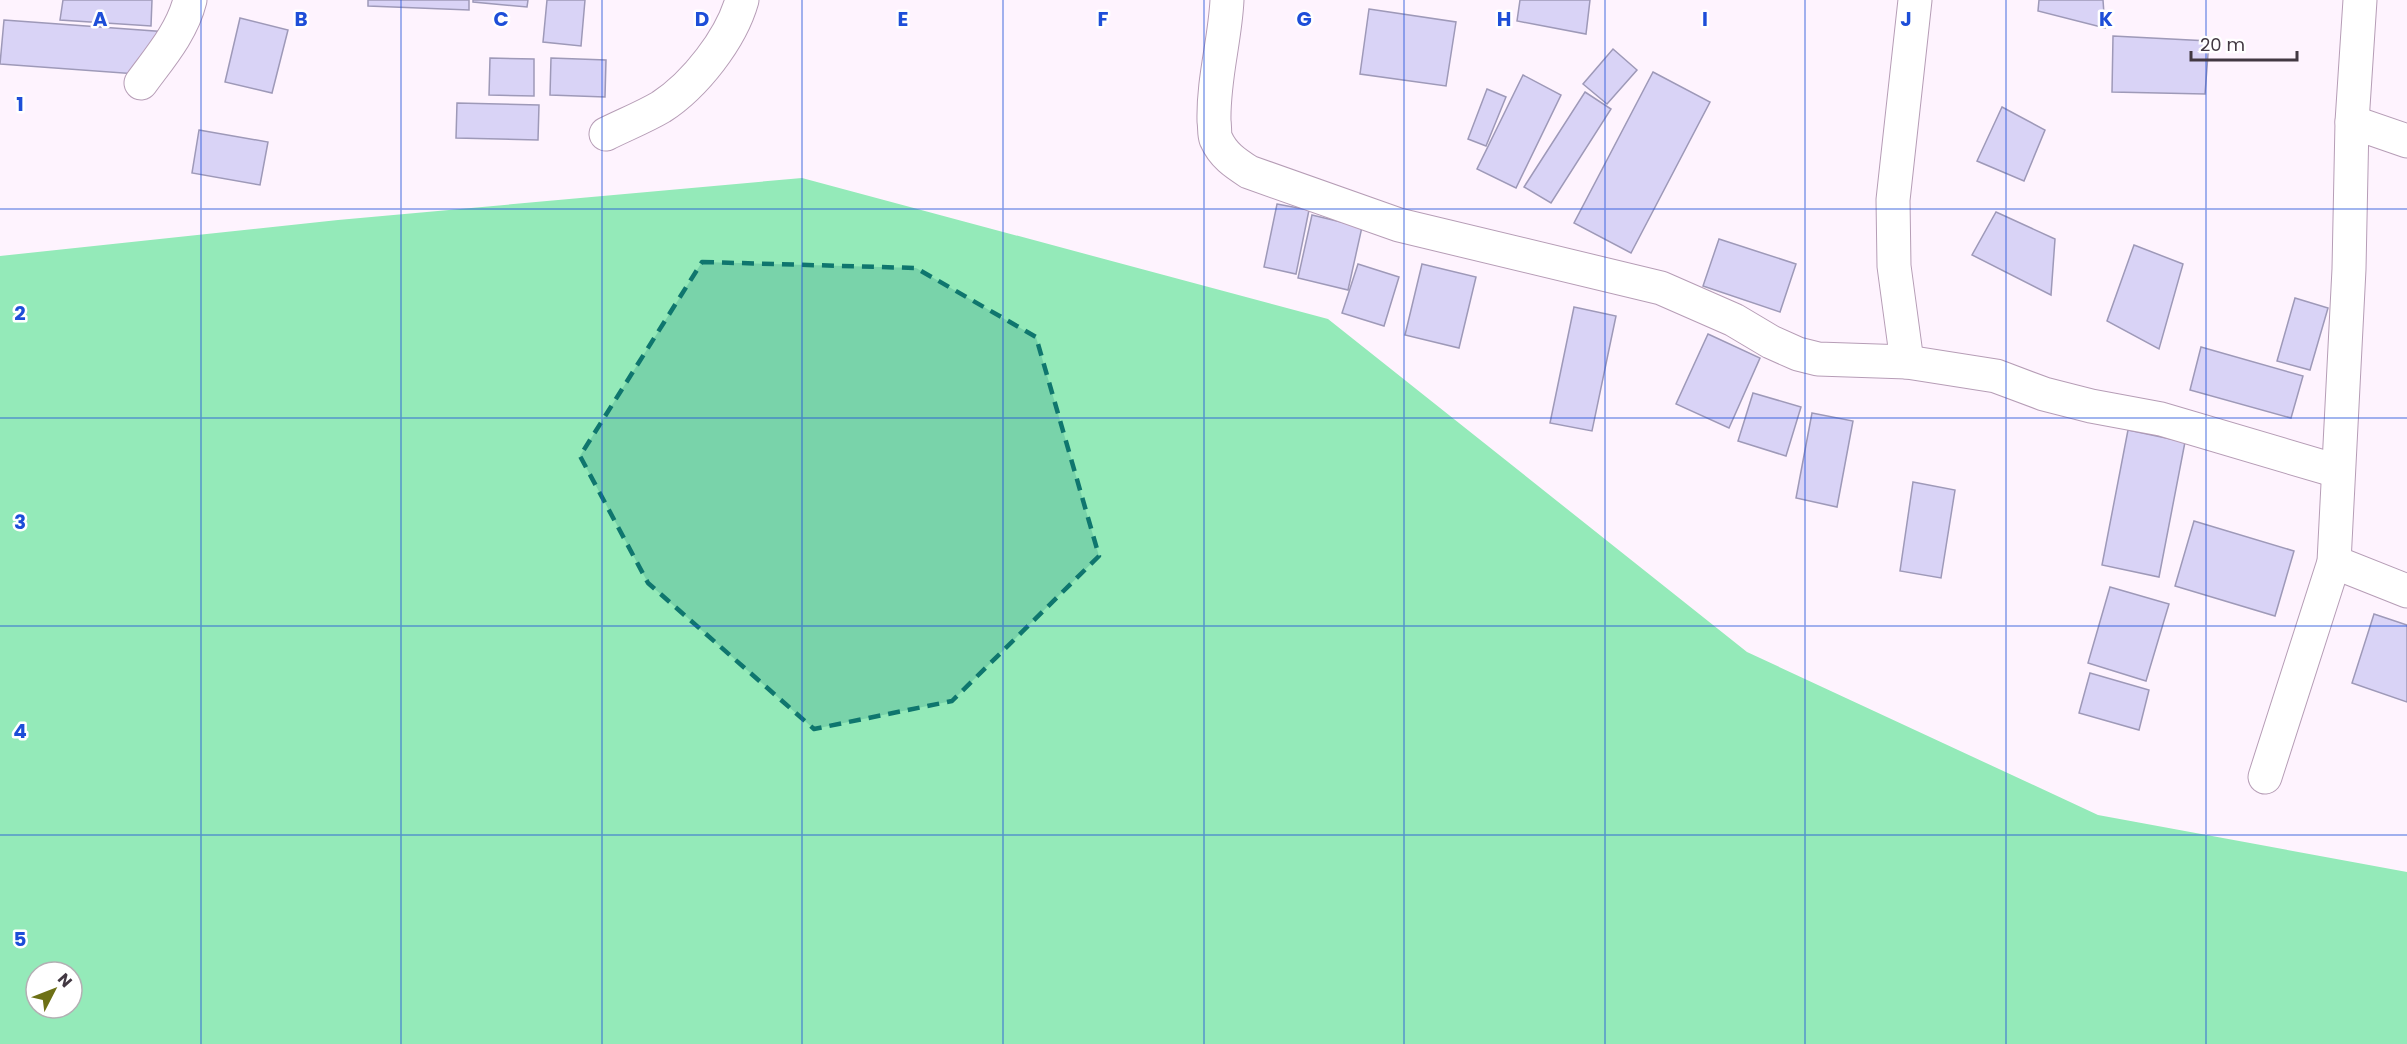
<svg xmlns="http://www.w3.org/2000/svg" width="2407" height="1044" font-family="Poppins,sans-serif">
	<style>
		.green { fill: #94eab9; fill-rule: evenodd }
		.building { fill: #d9d3f6; stroke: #9e99b8; stroke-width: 1.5 }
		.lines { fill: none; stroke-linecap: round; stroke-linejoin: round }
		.minor-casing { stroke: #b69db6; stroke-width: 35 }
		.minor { stroke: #fff; stroke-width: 33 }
		.marked { fill: #0f766e; fill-opacity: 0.2; stroke: #0f766e; stroke-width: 4.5; stroke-dasharray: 12 8; stroke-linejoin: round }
		.grid { fill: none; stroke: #1d4ed8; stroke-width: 1.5; stroke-opacity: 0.55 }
		.grid-label { font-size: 20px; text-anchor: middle; font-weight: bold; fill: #1d4ed8; stroke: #fff; stroke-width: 5; stroke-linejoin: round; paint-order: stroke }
	</style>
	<rect width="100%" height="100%" fill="#fef3fe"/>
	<path class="green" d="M802,178l526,141 419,333 351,163 309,57v172h-2407v-788l338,-36zM36,972h36v36h-36z"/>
	<g class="building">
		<polygon points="63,0 152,0 151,26 60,20"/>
		<polygon points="368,0 469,0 469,10 368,6"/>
		<polygon points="473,0 528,0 527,7 473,2"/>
		<polygon points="547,0 585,0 581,46 543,42"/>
		<polygon points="1520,0 1590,0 1586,34 1517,21"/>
		<polygon points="2039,0 2103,0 2105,28 2038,11"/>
		<polygon points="1369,9 1456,22 1446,86 1360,74"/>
		<polygon points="240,18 288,30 272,93 225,82"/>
		<polygon points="4,20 168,32 164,76 0,64"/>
		<polygon points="2113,36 2209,41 2205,94 2112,92"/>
		<polygon points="1613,49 1637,70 1607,104 1583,84"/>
		<polygon points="490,58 534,59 534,96 489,95"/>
		<polygon points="551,58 606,60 605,97 550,95"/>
		<polygon points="1653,72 1710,102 1631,253 1574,223"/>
		<polygon points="1523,75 1561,95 1516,188 1477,169"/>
		<polygon points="1487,89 1506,97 1486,146 1468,139"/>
		<polygon points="1585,92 1611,109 1551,203 1524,187"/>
		<polygon points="457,103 539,105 538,140 456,138"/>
		<polygon points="2002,107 2045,130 2024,181 1977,161"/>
		<polygon points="199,130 268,142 260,185 192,173"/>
		<polygon points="1277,204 1309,210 1296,274 1264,267"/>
		<polygon points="1996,212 2055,239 2051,295 1972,255"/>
		<polygon points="1312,215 1362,227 1348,290 1298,278"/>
		<polygon points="1719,239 1796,264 1780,312 1703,286"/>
		<polygon points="2134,245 2183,264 2159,349 2107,321"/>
		<polygon points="1358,264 1399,277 1384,326 1342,313"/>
		<polygon points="1422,264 1476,277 1459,348 1405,335"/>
		<polygon points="2295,298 2328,308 2310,370 2277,361"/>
		<polygon points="1574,307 1616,316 1592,431 1550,423"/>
		<polygon points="1708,334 1760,358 1729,428 1676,404"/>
		<polygon points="2201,347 2303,376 2291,418 2190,390"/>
		<polygon points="1753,393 1801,407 1786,456 1738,441"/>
		<polygon points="1812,413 1853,421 1837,507 1796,498"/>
		<polygon points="2128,430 2185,442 2159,577 2102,565"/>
		<polygon points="1913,482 1955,490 1941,578 1900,571"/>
		<polygon points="2194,521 2294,551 2275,616 2175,586"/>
		<polygon points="2110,587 2169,604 2146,681 2088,663"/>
		<polygon points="2374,614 2407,625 2407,702 2352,683"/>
		<polygon points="2090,673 2149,690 2139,730 2079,713"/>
	</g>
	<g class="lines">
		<g class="minor-casing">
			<g id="minor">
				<path d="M1227,0c-2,41 -14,79 -13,121 1,6 0,13 2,18 7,16 19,24 33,33l150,53 262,63 73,32 37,22 27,12 20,5 89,3 89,14 48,18 47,12 70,13 176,52"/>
				<path d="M141,83c19,-26 41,-51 49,-83"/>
				<polyline points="2352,122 2407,141"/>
				<path d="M606,134c18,-9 38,-17 55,-27 34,-22 70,-68 81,-107"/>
				<polyline points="1907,362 1894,266 1893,200 1915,0"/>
				<polyline points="2334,562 2407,591"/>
				<polyline points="2265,777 2334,562 2349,269 2352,122 2360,0"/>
			</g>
		</g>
		<use href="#minor" class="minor"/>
	</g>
	<path class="marked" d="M702,262l214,6 120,69 63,219 -147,145 -138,28 -166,-146 -68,-127z"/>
	<path class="grid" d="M201,0v1044M401,0v1044M602,0v1044M802,0v1044M1003,0v1044M1204,0v1044M1404,0v1044M1605,0v1044M1805,0v1044M2006,0v1044M2206,0v1044M0,209h2407M0,418h2407M0,626h2407M0,835h2407"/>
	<g class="grid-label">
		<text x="100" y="26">A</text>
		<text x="301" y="26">B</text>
		<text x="501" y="26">C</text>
		<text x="702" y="26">D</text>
		<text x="903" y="26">E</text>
		<text x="1103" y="26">F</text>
		<text x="1304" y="26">G</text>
		<text x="1504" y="26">H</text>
		<text x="1705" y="26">I</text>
		<text x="1906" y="26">J</text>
		<text x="2106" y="26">K</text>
		<text x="20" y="111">1</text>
		<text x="20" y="320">2</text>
		<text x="20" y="529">3</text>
		<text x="20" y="738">4</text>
		<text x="20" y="946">5</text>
	</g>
	<g transform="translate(54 990) rotate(48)"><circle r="28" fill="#ffffff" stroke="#b3afb3" stroke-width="1.5"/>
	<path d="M0-4.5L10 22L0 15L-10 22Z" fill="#6d7015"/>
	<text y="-9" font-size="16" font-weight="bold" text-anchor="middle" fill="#423842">N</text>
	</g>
	<path d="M2191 51v9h106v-9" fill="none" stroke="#423842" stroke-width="3"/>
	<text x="2200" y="51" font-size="18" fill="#423842" stroke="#ffffff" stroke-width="4.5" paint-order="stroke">20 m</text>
</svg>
